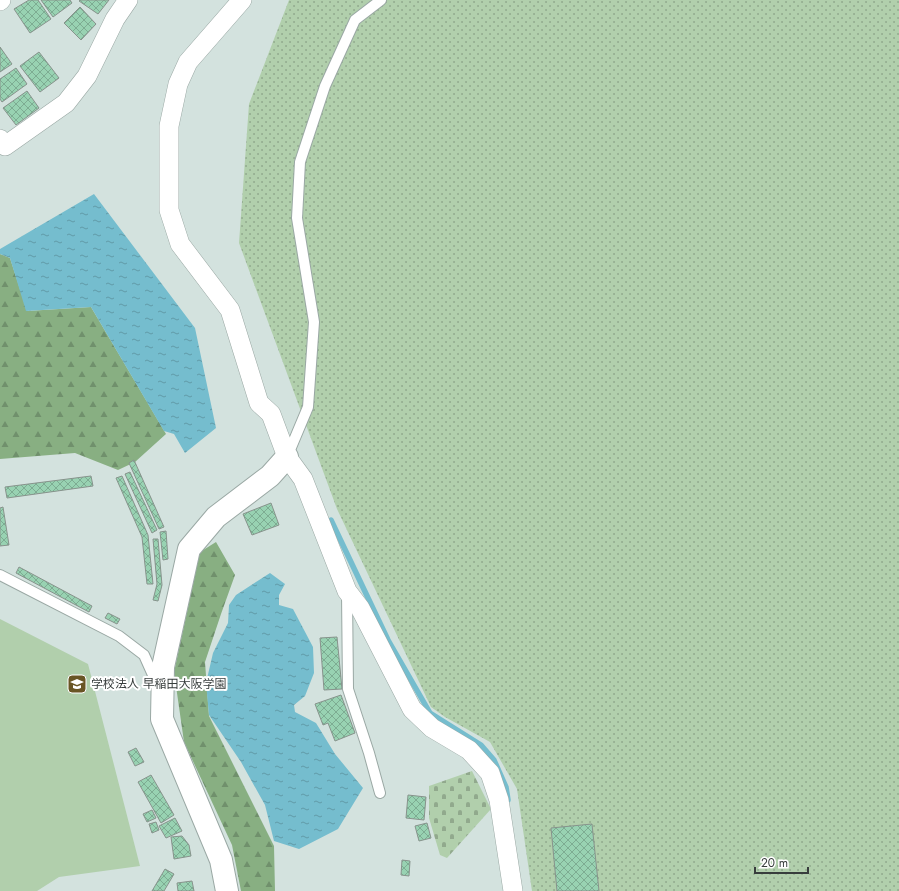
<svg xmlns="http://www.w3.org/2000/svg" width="899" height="891" font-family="Jost,'Noto Sans JP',sans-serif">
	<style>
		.grass { fill: url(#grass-dots) }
		.forest { fill: url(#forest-firs) }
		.cemetery { fill: url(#cemetery-stones) }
		.garden { fill: #b1cfac }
		.water { fill: url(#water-ripples) }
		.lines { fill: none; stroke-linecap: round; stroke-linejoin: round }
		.stream { stroke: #75bdce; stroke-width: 5.5 }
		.building { fill: url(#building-cross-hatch); stroke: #87938c }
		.lane-casing { stroke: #9aa8a4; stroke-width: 12 }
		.street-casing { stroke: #9aa8a4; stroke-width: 20 }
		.secondary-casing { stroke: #9aa8a4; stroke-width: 24 }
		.lane { stroke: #fff; stroke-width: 10 }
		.street { stroke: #fff; stroke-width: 19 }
		.secondary { stroke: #fff; stroke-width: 22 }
		.labels { text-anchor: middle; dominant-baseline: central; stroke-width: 4; stroke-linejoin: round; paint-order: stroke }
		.poi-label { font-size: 12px; fill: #373d3c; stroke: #fff; text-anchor: start }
	</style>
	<defs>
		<pattern id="grass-dots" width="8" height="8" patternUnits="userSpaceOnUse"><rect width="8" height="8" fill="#b1cfac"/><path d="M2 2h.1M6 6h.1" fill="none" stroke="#91a98d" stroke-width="1.8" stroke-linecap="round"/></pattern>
		<pattern id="forest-firs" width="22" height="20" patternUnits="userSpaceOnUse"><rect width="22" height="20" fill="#88af82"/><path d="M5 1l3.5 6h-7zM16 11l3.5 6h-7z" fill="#70906c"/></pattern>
		<pattern id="cemetery-stones" width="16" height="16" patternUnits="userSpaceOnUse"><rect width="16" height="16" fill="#b1cfac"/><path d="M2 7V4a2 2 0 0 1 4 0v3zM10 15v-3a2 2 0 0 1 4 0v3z" fill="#91a98d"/></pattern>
		<pattern id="water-ripples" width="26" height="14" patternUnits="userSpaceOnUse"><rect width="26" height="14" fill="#75bdce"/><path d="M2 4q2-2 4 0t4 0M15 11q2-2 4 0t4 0" fill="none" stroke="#619ba8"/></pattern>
		<pattern id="building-cross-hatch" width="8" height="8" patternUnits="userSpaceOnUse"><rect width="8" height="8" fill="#98d2b2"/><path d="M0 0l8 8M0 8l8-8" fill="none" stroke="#7dac92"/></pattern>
	</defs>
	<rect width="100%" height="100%" fill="#d3e2de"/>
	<polygon class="grass" points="289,0 899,0 899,891 532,891 517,789 490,742 445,717 431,707 337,509 239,243 249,104"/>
	<g class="forest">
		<polygon points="0,254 10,258 27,311 91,307 166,434 135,462 118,470 75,453 0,459"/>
		<polygon points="216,542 235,575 221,614 205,662 209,716 274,846 275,891 241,891 232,845 184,742 174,672 200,552"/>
	</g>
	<polygon class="cemetery" points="472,771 491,809 447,858 440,855 429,818 429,786"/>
	<polygon class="garden" points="0,619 88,664 140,866 59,877 37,891 0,891"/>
	<g class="water">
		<polygon points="94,194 195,328 216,428 185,453 174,434 164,431 91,307 26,311 10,258 0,254 0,249"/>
		<polygon points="270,573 285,584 279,595 279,605 293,609 313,647 314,673 305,696 294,705 295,712 316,723 335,754 363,788 338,829 299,849 274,841 265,805 241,762 209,715 206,683 213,653 228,623 229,605 236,595"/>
	</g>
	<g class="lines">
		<polyline class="stream" points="331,520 388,640 430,713 481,745 494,760 506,787 508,800"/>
	</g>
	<g class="building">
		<polygon points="29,0 38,0 51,19 30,33 14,9"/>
		<polygon points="41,0 70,0 72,3 53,17"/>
		<polygon points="80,0 109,0 98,14 79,1"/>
		<polygon points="80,7 96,24 81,40 64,23"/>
		<polygon points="0,47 12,64 0,72"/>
		<polygon points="39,52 59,78 40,92 20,66"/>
		<polygon points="16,68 27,84 2,102 0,99 0,79"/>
		<polygon points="27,91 39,108 16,125 3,108"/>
		<polygon points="134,460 164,527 159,529 129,463"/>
		<polygon points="130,472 157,530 152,533 125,474"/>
		<polygon points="91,476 93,486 7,498 5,487"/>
		<polygon points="122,476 148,535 153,584 147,584 142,537 116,478"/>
		<polygon points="271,503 279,525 252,535 243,514"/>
		<polygon points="3,507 9,545 0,546 0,508"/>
		<polygon points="166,531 168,559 163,560 160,532"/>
		<polygon points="153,539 158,539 162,585 158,601 153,600 157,584"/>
		<polygon points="19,567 92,606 89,612 16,573"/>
		<polygon points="108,613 120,619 117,624 105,618"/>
		<polygon points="337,637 342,689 324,690 320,638"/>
		<polygon points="341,695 355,733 335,741 328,723 323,725 315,704"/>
		<polygon points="136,748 144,762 135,766 128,752"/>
		<polygon points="151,775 174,815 161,823 138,782"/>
		<polygon points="408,795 426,797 424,820 406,818"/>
		<polygon points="152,810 156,818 147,822 143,814"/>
		<polygon points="175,818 182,831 166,838 159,826"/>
		<polygon points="156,822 159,830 152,833 149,824"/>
		<polygon points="427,823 431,838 419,841 415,826"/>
		<polygon points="592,824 599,891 557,891 551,828"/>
		<polygon points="182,836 189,845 191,856 174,859 171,837"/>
		<polygon points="402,860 410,861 409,876 401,875"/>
		<polygon points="165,869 174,874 164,891 152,891"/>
		<polygon points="192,881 194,891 178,891 177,883"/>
	</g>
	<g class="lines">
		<g class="lane-casing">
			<g id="lane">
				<polyline points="287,457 308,407 314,322 297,218 300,162 325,86 355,20 381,0"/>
				<polyline points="0,575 119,636 144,655 157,684"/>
				<polyline points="347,593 348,689 369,753 380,793"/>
			</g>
		</g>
		<g class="street-casing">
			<g id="street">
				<polyline points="242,0 188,62 178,84 169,126 169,210 180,244 230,310 259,403 271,414 287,457 303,479 347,591 360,608 412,709 432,728 469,750 490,773 499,800 513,891"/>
				<polyline points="0,1 1,0"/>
				<polyline points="0,139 5,146 66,103 87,76 115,19 128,0"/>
			</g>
		</g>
		<g class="secondary-casing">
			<polyline id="secondary" points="227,891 221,860 162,719 163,667 189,549 216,517 270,476 287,457"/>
		</g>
		<use href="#lane" class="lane"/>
		<use href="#street" class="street"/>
		<use href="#secondary" class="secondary"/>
	</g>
	<defs>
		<g id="school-square" transform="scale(1)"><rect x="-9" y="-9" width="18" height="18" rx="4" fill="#695524" stroke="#fff"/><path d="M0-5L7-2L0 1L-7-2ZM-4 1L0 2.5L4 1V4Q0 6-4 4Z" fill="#fff"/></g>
	</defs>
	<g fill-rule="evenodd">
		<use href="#school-square" x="77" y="684"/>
	</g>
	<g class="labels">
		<g class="poi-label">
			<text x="91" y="684">学校法人 早稲田大阪学園</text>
		</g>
	</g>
	<path d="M755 867v6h53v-6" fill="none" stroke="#373d3c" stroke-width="2"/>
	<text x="761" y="867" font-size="12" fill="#373d3c" stroke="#ffffff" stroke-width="3" paint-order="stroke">20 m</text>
</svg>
